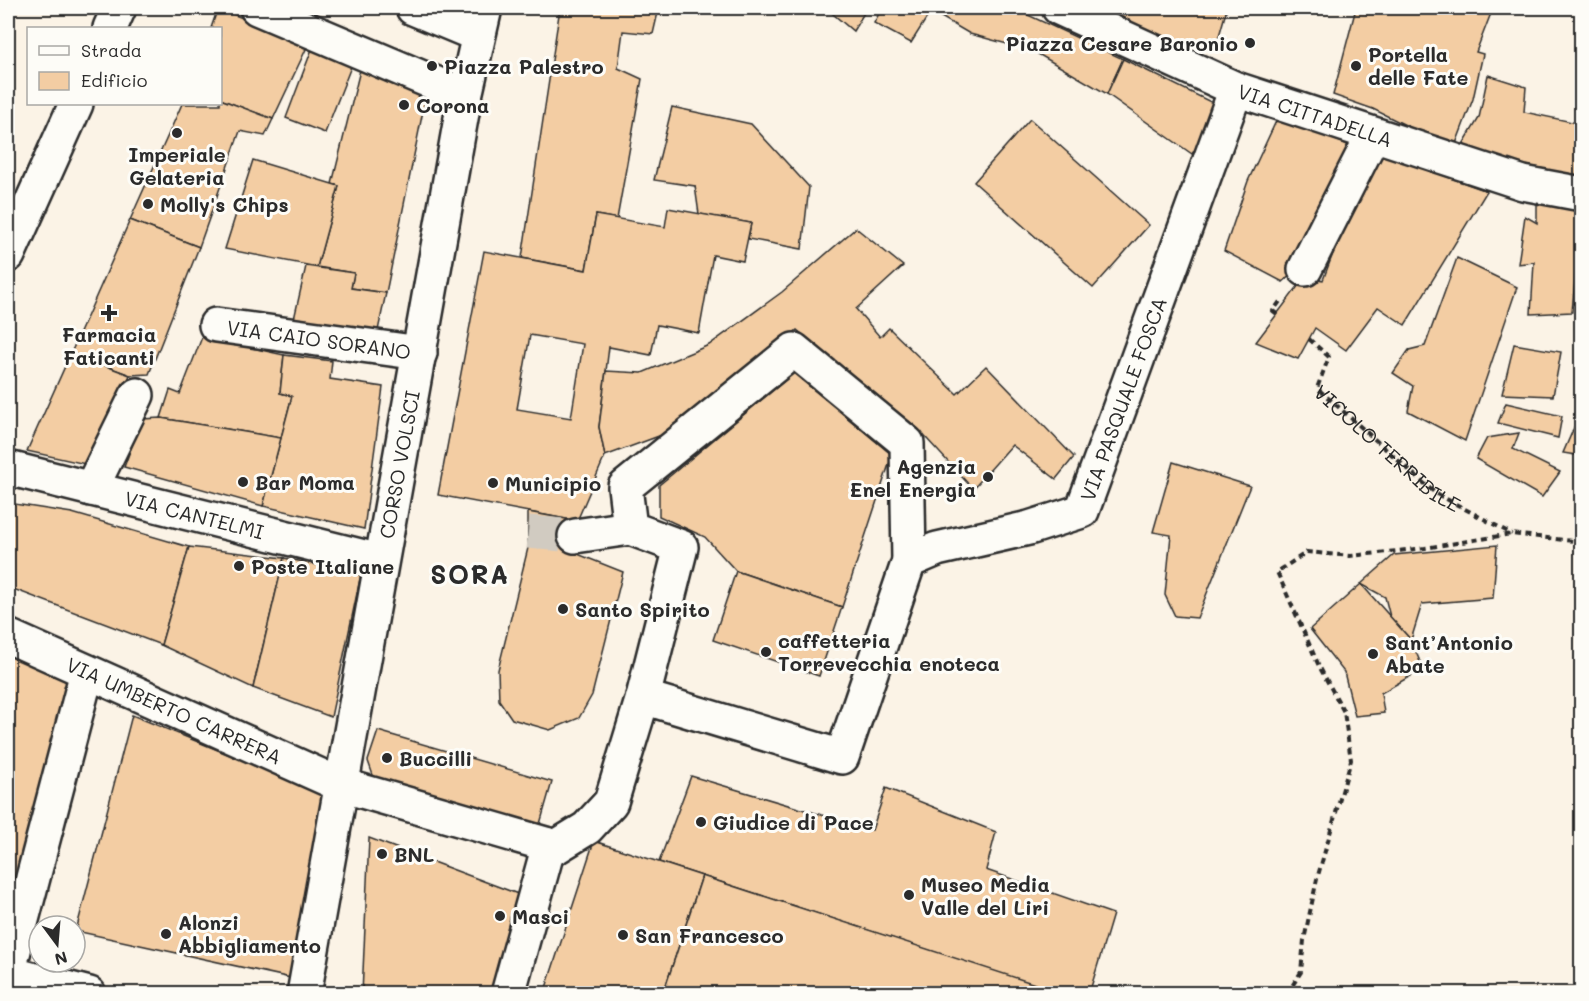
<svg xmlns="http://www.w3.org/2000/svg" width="1589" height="1001" font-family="Mali,sans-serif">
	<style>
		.building { fill: #f3cda3; stroke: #2b2b2b; stroke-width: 1.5; fill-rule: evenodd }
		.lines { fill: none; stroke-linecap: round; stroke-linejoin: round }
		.pedestrian-tunnel { stroke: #d1cbc1; stroke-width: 33; stroke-dasharray: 33 16; stroke-linecap: butt }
		.pedestrian-casing { stroke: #2b2b2b; stroke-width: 38 }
		.minor-casing { stroke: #2b2b2b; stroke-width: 38 }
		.path { stroke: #2b2b2b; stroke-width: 4; stroke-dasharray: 6 4.5; stroke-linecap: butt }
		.pedestrian { stroke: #fdfcf7; stroke-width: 33 }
		.minor { stroke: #fdfcf7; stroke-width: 33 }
		.poi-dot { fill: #2b2b2b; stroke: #fdfcf7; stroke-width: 2 }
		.labels { text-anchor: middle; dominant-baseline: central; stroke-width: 6; stroke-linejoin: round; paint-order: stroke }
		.poi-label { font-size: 20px; font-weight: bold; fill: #2b2b2b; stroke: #fdfcf7; text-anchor: start }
		.street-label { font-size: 20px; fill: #2b2b2b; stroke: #fdfcf7 }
		.district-label { font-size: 26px; font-weight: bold; letter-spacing: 1.5px; fill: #2b2b2b; stroke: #fdfcf7 }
	</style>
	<rect width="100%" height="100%" fill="#fbf3e6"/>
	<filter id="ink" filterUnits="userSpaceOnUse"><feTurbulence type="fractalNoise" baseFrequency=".0167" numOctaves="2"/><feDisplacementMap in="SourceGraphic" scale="12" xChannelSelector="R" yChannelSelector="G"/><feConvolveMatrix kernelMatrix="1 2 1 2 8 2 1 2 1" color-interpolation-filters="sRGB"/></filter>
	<g filter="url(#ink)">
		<g class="building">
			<polygon points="218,8 308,45 273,119 220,99 220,28 211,28"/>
			<polygon points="560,8 659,8 653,34 623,31 618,68 642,79 617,219 596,215 586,270 522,258"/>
			<polygon points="826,8 867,8 853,31"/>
			<polygon points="882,8 1013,8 1123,59 1107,94 1033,51 970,34 931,11 911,43 874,23"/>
			<polygon points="1121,8 1227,8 1215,50 1115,25"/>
			<polygon points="1356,8 1493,8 1476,52 1483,54 1473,99 1454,149 1373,109 1333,95"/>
			<polygon points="312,49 352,64 325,133 286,118"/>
			<polygon points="1123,59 1223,108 1192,154 1107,94"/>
			<polygon points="360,70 426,96 386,293 351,288 354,273 317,267 339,186 332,184"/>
			<polygon points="1488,75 1526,87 1524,112 1582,124 1582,177 1459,151 1479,118"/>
			<polygon points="220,99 273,119 265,136 240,131 199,247 130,220 182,104 220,104"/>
			<polygon points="672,107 751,124 809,187 802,249 748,239 751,223 699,214 695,186 654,180"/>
			<polygon points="1278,117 1358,149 1309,258 1283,282 1224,251 1248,181"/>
			<polygon points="1030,119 1149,225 1093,288 974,182"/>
			<polygon points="1372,150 1487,191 1405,325 1378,307 1346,350 1315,328 1298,359 1256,342 1305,277 1323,280"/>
			<polygon points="253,160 339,186 317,267 225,249"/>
			<polygon points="1537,203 1582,205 1572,312 1531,314 1534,262 1518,264 1525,216 1537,223"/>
			<path d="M668,208l83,15 -8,38 -30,-6 -14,78 -42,-8 -6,30 -42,-8 -10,80 6,29 -28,65 -139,-26 46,-244 102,19 10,-55 69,12zM530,335l53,9 -12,74 -54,-9z"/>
			<polygon points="1582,219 1582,296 1575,294"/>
			<polygon points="130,220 199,247 149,374 130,375 71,353"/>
			<polygon points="856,228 903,266 856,309 880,337 889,328 957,394 986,366 1074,457 1056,479 1012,445 973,489 916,427 797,330 667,433 605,456 599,427 606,371 642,373 709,345 782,292"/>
			<polygon points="1457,258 1517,287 1465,441 1408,411 1413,386 1393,373 1409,350 1425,346"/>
			<polygon points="306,266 354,273 351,288 386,293 376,340 292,328"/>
			<polygon points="202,337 284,355 280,393 292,396 281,438 161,418 170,390 180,394"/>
			<polygon points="1514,344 1561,352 1553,396 1502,394"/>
			<polygon points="71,353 130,375 90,465 27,451"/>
			<polygon points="284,355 332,361 330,379 383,387 364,529 263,506 292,396 280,393"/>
			<polygon points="794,373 892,455 842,607 736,571 705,537 659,516 659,485"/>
			<polygon points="1506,403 1562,416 1558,438 1498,423"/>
			<polygon points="161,418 281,438 263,506 124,467 142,419"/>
			<polygon points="1576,423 1582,424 1582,456 1563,453"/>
			<polygon points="1519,433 1513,449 1560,472 1542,497 1476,459 1487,438"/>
			<polygon points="1173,462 1250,486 1197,618 1175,616 1165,595 1171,535 1153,532"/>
			<polygon points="8,503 72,513 189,547 161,645 8,587"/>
			<polygon points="528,512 577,521 575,553 623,572 592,695 579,718 550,730 512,719 499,700 498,670 528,548"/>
			<polygon points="1497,545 1493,598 1422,604 1411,640 1390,617 1385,597 1361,584 1394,555"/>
			<polygon points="189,547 284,558 253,688 161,645"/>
			<polygon points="284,558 361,574 331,717 253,688"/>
			<polygon points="736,571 842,607 819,676 713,640"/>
			<polygon points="1361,584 1411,640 1423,669 1381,693 1384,713 1355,716 1344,672 1310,629"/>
			<polygon points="8,652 70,680 8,909"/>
			<polygon points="132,715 326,794 291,978 76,931"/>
			<polygon points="378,731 552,782 538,831 375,781 368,761"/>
			<polygon points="691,776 872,830 886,788 996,832 986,870 1113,914 1089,994 1063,994 659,862"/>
			<polygon points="369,838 534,900 508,994 362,994"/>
			<polygon points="594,841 702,876 663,994 544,994"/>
			<polygon points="702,876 1035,984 1030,994 663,994"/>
		</g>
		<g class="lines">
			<polyline class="pedestrian-tunnel" points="528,532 575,536"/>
			<g class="pedestrian-casing">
				<g id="pedestrian">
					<polyline points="1305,269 1373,135"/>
					<polyline points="575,536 630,528"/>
					<polyline points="508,994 549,845"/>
				</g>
			</g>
			<g class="minor-casing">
				<g id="minor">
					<polyline points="257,8 465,96"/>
					<polyline points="413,8 478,35"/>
					<path id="s2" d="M1059,8l177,81 287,94 59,11"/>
					<polyline points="110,28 119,8"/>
					<polyline points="8,255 76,104"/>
					<path id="s3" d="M216,325l204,28"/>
					<path id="s4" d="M8,468l372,93"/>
					<polyline points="91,489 137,395"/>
					<path id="s5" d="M8,636l333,149 215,62 31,-19 24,-26 32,-105 199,60 67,-196 28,-12 92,-21 53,-17 154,-422"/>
					<polyline points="643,697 681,547 630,528 625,487 794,350 907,443 909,561"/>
					<polyline points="8,973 87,672"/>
					<polyline points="8,973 89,994"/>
					<path id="s6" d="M304,994l161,-898 20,-88"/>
				</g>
			</g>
			<g class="path">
				<polyline points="1277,314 1273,311 1281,300"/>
				<path id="s1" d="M1309,339l20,18 -12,31 118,105 77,41"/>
				<polyline points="1287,994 1301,972 1304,940 1317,879 1351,760 1344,712 1319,666 1277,572 1307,552 1350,556 1425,548 1512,534 1582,542"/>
			</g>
			<use href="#pedestrian" class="pedestrian"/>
			<use href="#minor" class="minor"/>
		</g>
	</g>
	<g class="poi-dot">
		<circle cx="1250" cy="43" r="6"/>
		<circle cx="432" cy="66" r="6"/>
		<circle cx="1356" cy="66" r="6"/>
		<circle cx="404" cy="105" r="6"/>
		<circle cx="177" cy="133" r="6"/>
		<circle cx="148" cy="204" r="6"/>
		<path d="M106 304h6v6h6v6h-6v6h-6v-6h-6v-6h6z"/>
		<circle cx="988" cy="477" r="6"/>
		<circle cx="243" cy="482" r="6"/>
		<circle cx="493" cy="483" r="6"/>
		<circle cx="239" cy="566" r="6"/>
		<circle cx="563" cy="609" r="6"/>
		<circle cx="766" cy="652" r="6"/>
		<circle cx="1373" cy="654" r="6"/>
		<circle cx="387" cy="758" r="6"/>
		<circle cx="701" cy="822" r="6"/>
		<circle cx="382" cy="854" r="6"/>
		<circle cx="909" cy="895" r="6"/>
		<circle cx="500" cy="916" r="6"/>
		<circle cx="166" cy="934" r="6"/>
		<circle cx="623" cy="935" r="6"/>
	</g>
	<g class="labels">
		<g class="poi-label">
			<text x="1238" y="43" text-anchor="end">Piazza Cesare Baronio</text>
			<text x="1368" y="54">Portella<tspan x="1368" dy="23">delle Fate</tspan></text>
			<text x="444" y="66">Piazza Palestro</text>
			<text x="416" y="105">Corona</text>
			<text x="177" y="154" text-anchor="middle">Imperiale<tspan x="177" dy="23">Gelateria</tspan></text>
			<text x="160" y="204">Molly's Chips</text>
			<text x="109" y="334" text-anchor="middle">Farmacia<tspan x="109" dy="23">Faticanti</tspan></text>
			<text x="976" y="466" text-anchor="end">Agenzia<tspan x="976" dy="23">Enel Energia</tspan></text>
			<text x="255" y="482">Bar Moma</text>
			<text x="505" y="483">Municipio</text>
			<text x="251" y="566">Poste Italiane</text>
			<text x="575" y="609">Santo Spirito</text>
			<text x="778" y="640">caffetteria<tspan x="778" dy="23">Torrevecchia enoteca</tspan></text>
			<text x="1385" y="642">Sant’Antonio<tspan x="1385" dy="23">Abate</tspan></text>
			<text x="399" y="758">Buccilli</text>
			<text x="713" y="822">Giudice di Pace</text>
			<text x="394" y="854">BNL</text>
			<text x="921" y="884">Museo Media<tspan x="921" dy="23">Valle del Liri</tspan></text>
			<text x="512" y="916">Masci</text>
			<text x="178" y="922">Alonzi<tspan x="178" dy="23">Abbigliamento</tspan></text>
			<text x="635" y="935">San Francesco</text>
		</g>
		<g class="street-label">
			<text stroke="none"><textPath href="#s2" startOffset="278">VIA CITTADELLA</textPath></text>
			<text stroke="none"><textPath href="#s3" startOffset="104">VIA CAIO SORANO</textPath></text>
			<text stroke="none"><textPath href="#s5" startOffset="1485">VIA PASQUALE FOSCA</textPath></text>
			<text stroke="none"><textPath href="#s1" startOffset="153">VICOLO TERRIBILE</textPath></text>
			<text stroke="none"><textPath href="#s6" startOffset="538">CORSO VOLSCI</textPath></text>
			<text stroke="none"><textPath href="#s4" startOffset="192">VIA CANTELMI</textPath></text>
			<text stroke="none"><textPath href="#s5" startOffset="182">VIA UMBERTO CARRERA</textPath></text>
		</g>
		<g class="district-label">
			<text x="470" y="574">SORA</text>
		</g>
	</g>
	<rect width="1589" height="1001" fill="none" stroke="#fdfcf7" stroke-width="30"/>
	<rect x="15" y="15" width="1559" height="971" fill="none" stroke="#2b2b2b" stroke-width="2" filter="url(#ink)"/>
	<rect x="27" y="27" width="195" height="78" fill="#fdfcf7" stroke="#a9a8a5" stroke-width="1.5"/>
	<rect x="39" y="46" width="30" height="9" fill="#fdfcf7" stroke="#a9a8a5" stroke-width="1.5"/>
	<text x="81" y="57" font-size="18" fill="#2b2b2b">Strada</text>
	<rect x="39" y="72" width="30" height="18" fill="#f3cda3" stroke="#a9a8a5" stroke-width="1.5"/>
	<text x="81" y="87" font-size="18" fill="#2b2b2b">Edificio</text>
	<g transform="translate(57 944) rotate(164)"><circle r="28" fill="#fdfcf7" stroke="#a9a8a5" stroke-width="1.5"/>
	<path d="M0-4.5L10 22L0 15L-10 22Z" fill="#2b2b2b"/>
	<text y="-9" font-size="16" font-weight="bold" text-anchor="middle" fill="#2b2b2b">N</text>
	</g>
</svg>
